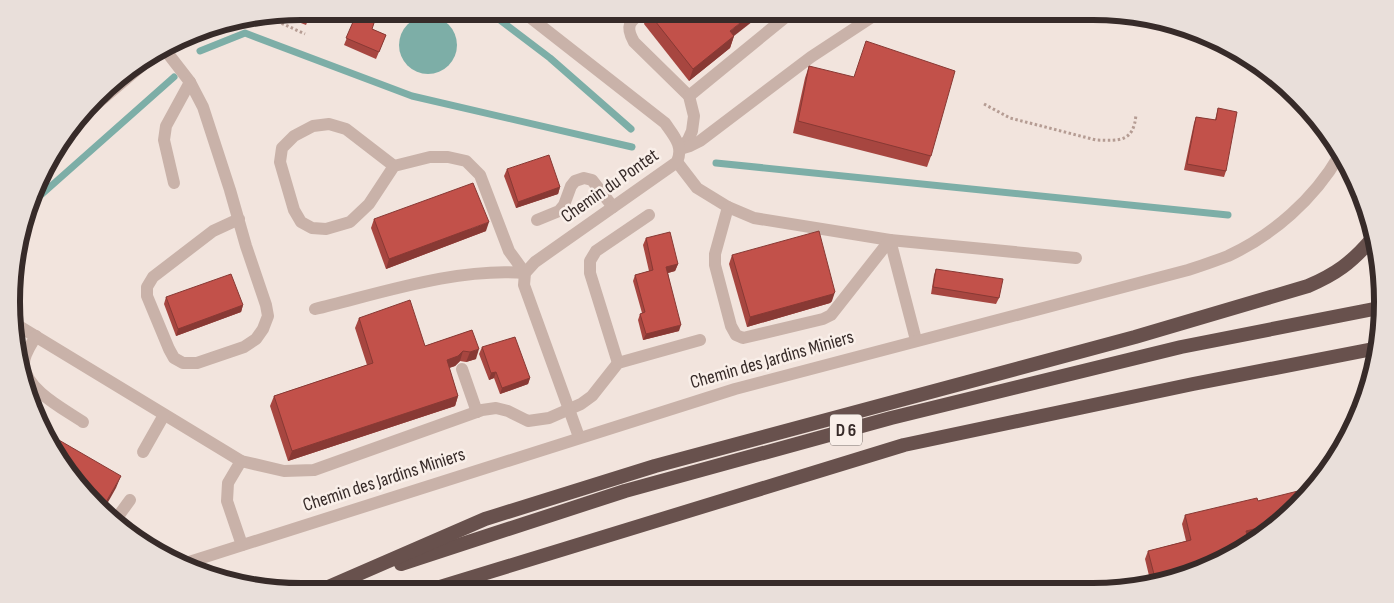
<svg xmlns="http://www.w3.org/2000/svg" width="1394" height="603" font-family="'Sofia Sans Condensed',sans-serif">
	<style>
		.water { fill: #7daea7 }
		.lines { fill: none; stroke-linecap: round; stroke-linejoin: round }
		.stream { stroke: #7daea7; stroke-width: 7 }
		.path { stroke: #b59c93; stroke-width: 3; stroke-dasharray: 2.5 2.5; stroke-linecap: butt }
		.service { stroke: #c9b2a9; stroke-width: 12 }
		.minor { stroke: #c9b2a9; stroke-width: 12 }
		.tertiary { stroke: #c9b2a9; stroke-width: 12 }
		.trunk { stroke: #68514d; stroke-width: 14 }
		.wall { fill: #a74640 }
		.shaded-wall { fill: #883934 }
		.building { fill: #c2514a; stroke: #883934 }
		.labels { text-anchor: middle; dominant-baseline: central; stroke-width: 5; stroke-linejoin: round; paint-order: stroke }
		.shield { fill: #f9efe9; stroke: #716663; stroke-width: 1 }
		.shield-label { font-size: 18px; font-weight: bold; fill: #372b29 }
		.street-label { font-size: 19px; fill: #372b29; stroke: #f9efe9 }
		.rim { fill: none; stroke: #372b29; stroke-width: 6 }
	</style>
	<rect width="100%" height="100%" fill="#f2e4dd"/>
	<circle class="water" cx="428" cy="45" r="29"/>
	<g class="lines">
		<g class="stream">
			<polyline points="488,11 550,58 631,129"/>
			<polyline points="200,51 245,33 412,96 632,147"/>
			<polyline points="716,163 1228,215"/>
			<polyline points="33,202 174,77"/>
		</g>
		<g class="path">
			<polyline points="268,17 305,34"/>
			<path d="M984,104l26,14 86,22c24,1 38,2 40,-26"/>
		</g>
		<g class="service">
			<path d="M643,11c-14,11 -18,15 -9,31l55,54 5,20 -2,15 -4,9 -8,9"/>
			<polyline points="166,51 190,82 203,107 230,190 246,246 266,305 268,316 263,329 256,339 244,347 197,363 183,363 174,358 169,349 147,296 147,287 153,277 213,231 239,219"/>
			<polyline points="689,96 793,11"/>
			<polyline points="680,149 690,146 700,141 811,57 881,11"/>
			<polyline points="677,162 697,188 728,207 754,218 890,240 916,340"/>
			<polyline points="174,183 164,140 166,126 190,82"/>
			<polyline points="728,207 715,254 715,265 731,326 736,335 743,338 823,319 831,315 890,240 1076,258"/>
			<polyline points="537,220 559,211 564,205 571,186 575,181 584,178 592,180 613,207"/>
			<path d="M315,309c66,-16 143,-42 210,-36l-16,-22 -29,-76 -14,-14 -18,-4h-18l-36,9 -25,38 -19,18 -24,7 -14,-1 -11,-6 -7,-12 -14,-48 2,-14 12,-12 19,-10 16,-2 17,5 48,37"/>
			<polyline points="17,325 241,461 284,471 314,470 482,410 496,408 508,411 528,421 549,418 581,404 592,396 618,363 700,340"/>
			<path d="M36,336c-5,9 -13,19 -12,29 2,25 40,44 59,57"/>
			<polyline points="618,363 590,273 590,261 596,251 649,215"/>
			<polyline points="462,369 477,412"/>
			<polyline points="143,452 164,415"/>
			<polyline points="241,461 228,483 227,501 242,545"/>
			<polyline points="114,522 130,500"/>
		</g>
		<g class="minor">
			<path d="M522,11l143,112c9,13 19,23 12,39l-142,100 -10,11 -1,12 55,152"/>
			<polyline points="86,113 145,63"/>
		</g>
		<path class="tertiary" d="M186,563l549,-174 453,-119c13,-4 27,-9 40,-14 45,-21 86,-57 111,-100"/>
		<g class="trunk">
			<polyline points="401,564 625,491 891,418 1181,347 1379,308"/>
			<polyline points="427,591 904,445 1193,384 1373,349"/>
			<path d="M317,592l168,-73 170,-53 480,-129 173,-51c28,-12 43,-23 63,-46"/>
		</g>
	</g>
	<g class="wall">
		<polygon points="302,11 312,11 306,25 280,15"/>
		<polygon points="648,12 734,36 730,48 689,81 644,24"/>
		<polygon points="356,15 372,29 386,35 376,59 344,45"/>
		<polygon points="809,66 931,156 927,167 793,133 805,78"/>
		<polygon points="1218,108 1226,171 1224,177 1184,170 1194,123 1196,117 1215,120"/>
		<polygon points="507,169 560,187 558,194 516,208 504,176"/>
		<polygon points="374,219 486,231 386,269 371,228"/>
		<polygon points="646,238 678,264 675,271 668,273 679,331 643,340 638,320 640,314 642,313 633,281 635,275 649,271 643,245"/>
		<polygon points="732,255 832,301 830,303 747,327 729,264"/>
		<polygon points="936,269 999,298 996,304 931,294 934,275"/>
		<polygon points="166,297 243,305 241,312 176,336 164,304"/>
		<polygon points="359,318 425,346 472,330 476,359 466,362 460,361 455,366 449,368 458,396 455,406 288,461 270,406 274,396 367,365 355,328"/>
		<polygon points="482,347 530,378 528,384 500,394 494,378 489,380 479,354"/>
		<polygon points="1185,515 1269,532 1266,534 1247,538 1249,544 1204,570 1151,584 1145,559 1148,551 1186,541 1182,524"/>
	</g>
	<g class="shaded-wall">
		<polygon points="755,11 766,11 725,43 730,31"/>
		<polygon points="734,36 730,48 689,81 693,69"/>
		<polygon points="560,187 558,194 516,208 518,202"/>
		<polygon points="489,222 486,231 386,269 389,259"/>
		<polygon points="678,264 675,271 664,274 666,267"/>
		<polygon points="835,292 832,301 830,303 747,327 750,317"/>
		<polygon points="243,305 241,312 176,336 178,329"/>
		<polygon points="681,325 679,331 643,340 646,334"/>
		<polygon points="479,349 476,359 466,362 470,352"/>
		<polygon points="463,351 460,361 455,366 443,370 447,360"/>
		<polygon points="496,372 494,378 489,380 491,373"/>
		<polygon points="530,378 528,384 500,394 502,388"/>
		<polygon points="458,396 455,406 288,461 292,451"/>
		<polygon points="121,476 116,488 103,511 102,509"/>
		<polygon points="1278,523 1269,532 1266,534 1242,539 1246,531"/>
		<polygon points="1247,545 1223,558 1217,560 1220,551"/>
	</g>
	<g class="building">
		<polygon points="302,11 311,11 309,16 299,12"/>
		<polygon points="649,11 755,11 730,31 734,36 693,69 648,12"/>
		<polygon points="356,15 374,23 372,29 386,35 379,52 346,38"/>
		<polygon points="866,41 955,71 931,156 798,121 809,66 854,77"/>
		<polygon points="1218,108 1237,112 1226,171 1187,164 1196,117 1216,120"/>
		<polygon points="549,155 560,187 518,202 507,169"/>
		<polygon points="473,183 489,222 389,259 374,219"/>
		<polygon points="819,231 835,292 833,294 750,317 732,255"/>
		<polygon points="670,232 678,264 666,267 681,325 646,334 640,314 645,312 635,275 653,270 646,238"/>
		<polygon points="936,269 1003,279 999,298 933,287"/>
		<polygon points="231,274 243,305 178,329 166,297"/>
		<polygon points="410,300 425,346 472,330 479,349 470,352 463,351 458,356 447,360 458,396 292,451 274,396 373,363 359,318"/>
		<polygon points="515,337 530,378 502,388 496,372 491,373 482,347"/>
		<polygon points="45,432 121,476 102,509 50,446"/>
		<polygon points="1314,487 1278,523 1246,531 1249,544 1220,551 1222,559 1204,570 1156,582 1148,551 1191,540 1185,515 1257,498 1258,501"/>
	</g>
	<g class="labels">
		<rect class="shield" x="830" y="414.5" width="32" height="31" rx="4"/>
		<g class="shield-label">
			<text x="846" y="430">D 6</text>
		</g>
		<g class="street-label">
			<text transform="translate(610 186) rotate(-35)">Chemin du Pontet</text>
			<text transform="translate(772 360) rotate(-16)">Chemin des Jardins Miniers</text>
			<text transform="translate(384 480) rotate(-18)">Chemin des Jardins Miniers</text>
		</g>
	</g>
	<path d="M0 0H1394V603H0ZM301 20H1093A281 281 0 0 1 1374 301V302A281 281 0 0 1 1093 583H301A281 281 0 0 1 20 302V301A281 281 0 0 1 301 20Z" fill="#e9dfda" fill-rule="evenodd"/>
	<path class="rim" d="M301 20H1093A281 281 0 0 1 1374 301V302A281 281 0 0 1 1093 583H301A281 281 0 0 1 20 302V301A281 281 0 0 1 301 20Z"/>
</svg>
